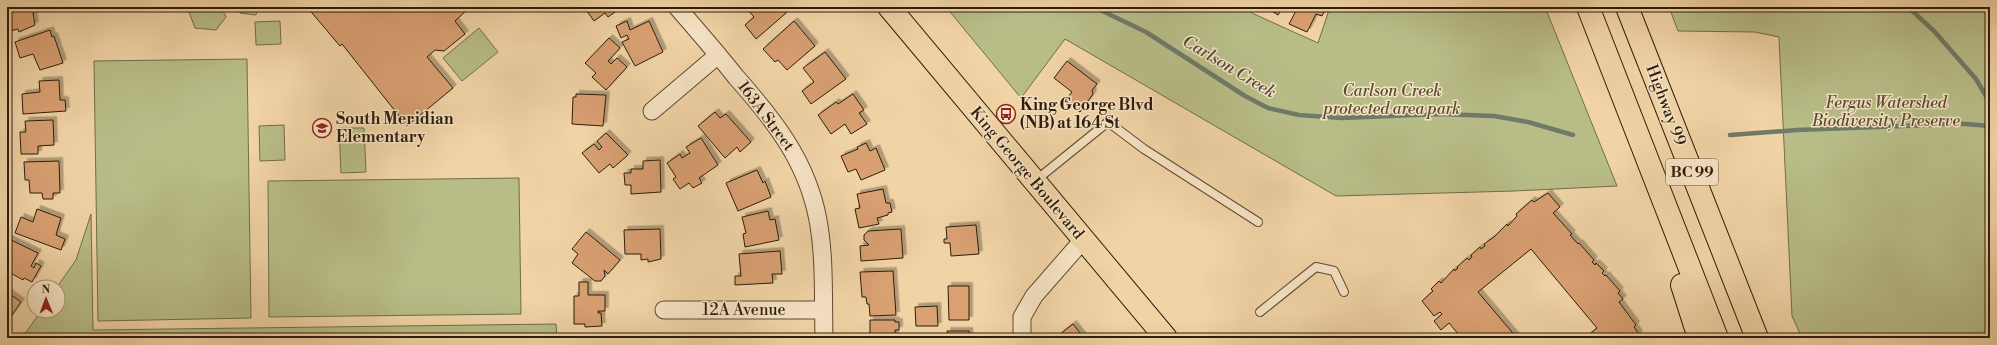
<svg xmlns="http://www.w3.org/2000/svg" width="1997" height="345" font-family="'Libre Bodoni',serif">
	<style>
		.green { fill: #b8bd88; stroke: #726d49 }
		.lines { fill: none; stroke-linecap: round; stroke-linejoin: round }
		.stream { stroke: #6f7a68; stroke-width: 4.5 }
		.building { fill: #d9a072; stroke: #2d1d0a; filter: url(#shadow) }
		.lane-casing { stroke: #5e4b31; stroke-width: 10 }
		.street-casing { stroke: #5e4b31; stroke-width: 19 }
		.primary-casing { stroke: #2d1d0a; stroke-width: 24 }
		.highway-casing { stroke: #2d1d0a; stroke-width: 24 }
		.lane { stroke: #f6e3c5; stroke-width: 8 }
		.street { stroke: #f6e3c5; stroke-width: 17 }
		.primary { stroke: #f1d4a6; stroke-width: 22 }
		.highway { stroke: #f1d4a6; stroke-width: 22 }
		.labels { text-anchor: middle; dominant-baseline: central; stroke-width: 3; stroke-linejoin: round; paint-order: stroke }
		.shield { fill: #f6e3c5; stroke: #695842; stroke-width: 1 }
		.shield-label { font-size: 15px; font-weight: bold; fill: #2d1d0a }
		.park-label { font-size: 16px; font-style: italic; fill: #574d30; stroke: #f6e3c5 }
		.poi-label { font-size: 16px; font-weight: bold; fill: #2d1d0a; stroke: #f6e3c5; text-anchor: start }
		.street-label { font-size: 16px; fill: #2d1d0a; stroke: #f6e3c5 }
		.water-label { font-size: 17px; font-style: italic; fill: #4e4c39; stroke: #f6e3c5 }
	</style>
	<defs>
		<filter id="shadow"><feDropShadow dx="3.5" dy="-3.5" stdDeviation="0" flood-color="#0004"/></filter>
	</defs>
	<rect width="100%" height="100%" fill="#f1d4a6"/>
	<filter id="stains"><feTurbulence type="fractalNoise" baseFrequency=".005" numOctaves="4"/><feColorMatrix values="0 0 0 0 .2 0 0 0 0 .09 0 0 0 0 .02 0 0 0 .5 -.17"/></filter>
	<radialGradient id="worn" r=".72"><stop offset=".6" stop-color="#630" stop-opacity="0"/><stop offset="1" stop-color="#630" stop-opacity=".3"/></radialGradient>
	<g class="green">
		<polygon points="190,7 221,7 226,17 216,30 195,28 189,12"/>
		<polygon points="237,7 258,7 256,15 240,13"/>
		<polygon points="946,7 1244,7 1254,14 1318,43 1330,7 1545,7 1617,186 1514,191 1336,196 1065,39 1021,98"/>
		<polygon points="1669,7 1990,7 1990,338 1802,338 1792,316 1779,37 1755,32 1678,31"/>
		<polygon points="280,21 281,44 256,45 255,22"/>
		<polygon points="479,28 498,52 462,81 443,58"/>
		<polygon points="247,59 251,318 98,321 94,61"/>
		<polygon points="284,125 285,160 260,161 259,126"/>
		<polygon points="339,128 364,128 366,172 341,173"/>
		<polygon points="519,178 521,314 269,317 268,181"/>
		<polygon points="91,214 93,330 556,324 557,338 22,338 41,311 58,311 57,287 76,260"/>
	</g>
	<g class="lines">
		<g class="stream">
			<polyline points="1094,7 1146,32 1245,96 1268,108 1299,115 1342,118 1439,114 1494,116 1528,122 1573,135"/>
			<polyline points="1908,7 1934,31 1976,79 1990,103"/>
			<polyline points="1730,135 1797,130 1930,125 1953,123 1990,126"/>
		</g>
	</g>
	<g class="building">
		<polygon points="7,7 32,7 35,25 19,32 18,29 10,31 7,20"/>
		<polygon points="307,7 470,7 455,21 465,34 444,51 435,50 427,57 453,88 407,126 342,44 340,46"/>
		<polygon points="584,7 622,7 608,17 605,13 594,21"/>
		<polygon points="749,7 781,7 786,13 756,39 745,25 754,17 747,9"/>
		<polygon points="1265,7 1283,7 1278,15"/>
		<polygon points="1298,7 1326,7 1322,16 1316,14 1307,32 1289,24"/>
		<polygon points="627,21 630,30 649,21 663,52 635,66 622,42 629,39 627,35 621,38 616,26"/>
		<polygon points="794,21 815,46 787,70 778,60 775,62 763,49"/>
		<polygon points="50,30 52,37 54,36 63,63 40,70 33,54 20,58 15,42"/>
		<polygon points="609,38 620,48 608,61 611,64 617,58 627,67 606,90 592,77 596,73 585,63"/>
		<polygon points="825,52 846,79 811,104 802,91 814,82 803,68"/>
		<polygon points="1067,61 1097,84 1092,90 1093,94 1080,112 1065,101 1072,92 1054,78"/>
		<polygon points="59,80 60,100 65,100 66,111 23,114 22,94 40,92 39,81"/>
		<polygon points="576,94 606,95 603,126 572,124 573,97 576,97"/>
		<polygon points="853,94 864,110 859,113 867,124 851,134 845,124 831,134 818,115 836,102 838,104"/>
		<polygon points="715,112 720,118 726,114 751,142 740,152 737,147 725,158 698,126"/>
		<polygon points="53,120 54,145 38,146 38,154 21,154 20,132 26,132 25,121"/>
		<polygon points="606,133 628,155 613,168 610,164 599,173 582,153 594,144 599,150 602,147 597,141"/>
		<polygon points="701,138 718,165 699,178 702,183 693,188 689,183 680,189 673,179 676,177 667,163 680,154 682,158 690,153 686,147"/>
		<polygon points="866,143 870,151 876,148 885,170 861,180 856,169 848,172 841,156 858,149 857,147"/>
		<polygon points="660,160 661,192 631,194 631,185 625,185 624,173 631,173 631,169 643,169 643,161"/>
		<polygon points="59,161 60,193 53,193 53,199 43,199 42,193 30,193 29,180 25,180 24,162"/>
		<polygon points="757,170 763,183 765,181 771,197 738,211 726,183"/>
		<polygon points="883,189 886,203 890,203 892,212 888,213 888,215 877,218 879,224 859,228 855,209 860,208 857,194"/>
		<polygon points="1548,193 1560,207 1553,213 1572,234 1570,235 1578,244 1579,243 1594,260 1592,262 1595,265 1596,263 1604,271 1602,273 1605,276 1606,275 1620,291 1618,293 1623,299 1619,302 1636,325 1634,327 1639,334 1637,336 1639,338 1585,338 1597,328 1531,249 1478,292 1517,338 1459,338 1457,336 1459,335 1449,323 1441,330 1434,321 1442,314 1440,312 1434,316 1422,301 1433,291 1431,289 1439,281 1441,283 1454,269 1455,271 1458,268 1457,267 1467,258 1469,260 1472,257 1471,255 1480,247 1481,249 1485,246 1484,244 1494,237 1507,224 1508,226 1517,216 1516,214 1532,200 1534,202"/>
		<polygon points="37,209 61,218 56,235 65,239 61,250 15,233 21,217 33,222"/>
		<polygon points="768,211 770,220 775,219 779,240 745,247 743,234 746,233 742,217"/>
		<polygon points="976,225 979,254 951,256 950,243 944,243 944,239 947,239 946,227"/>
		<polygon points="660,229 661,259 648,262 648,259 641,260 641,254 625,254 624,230"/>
		<polygon points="901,229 903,258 861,261 860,246 869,245 864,240 864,235 868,231"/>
		<polygon points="586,232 620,260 608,274 604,270 605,276 601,281 595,281 572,263 578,254 572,249"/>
		<polygon points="9,239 38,253 31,266 34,268 36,263 41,266 32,282 24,278 23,280 7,271 7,243"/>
		<polygon points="780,251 782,274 772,274 773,283 735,285 735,276 741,276 739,254"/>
		<polygon points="893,271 896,315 870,316 869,304 867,304 866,297 862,297 860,272"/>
		<polygon points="579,282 588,282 588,295 605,295 605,311 598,311 598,313 601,313 602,326 585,327 585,324 574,324 574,296 579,296"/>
		<polygon points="948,286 969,286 969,320 949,320"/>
		<polygon points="7,292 21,302 7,322"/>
		<polygon points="937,306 938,326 916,326 915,307"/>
		<polygon points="870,320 895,320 895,322 899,322 899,330 895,330 895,338 867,338 867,334 870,334"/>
		<polygon points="1073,324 1084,338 1063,338 1060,334"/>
		<polygon points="947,331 969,331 970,338 948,338"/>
	</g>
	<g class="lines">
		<g class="lane-casing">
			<g id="lane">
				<polyline points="1035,181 1108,122 1144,149 1258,222"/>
				<polyline points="1260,312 1316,267 1334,271 1344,292"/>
			</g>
		</g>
		<g class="street-casing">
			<g id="street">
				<path d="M677,7c20,23 40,46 59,70 38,43 71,84 82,143 7,38 5,79 6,118"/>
				<polyline points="652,111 718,55"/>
				<polyline points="664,310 823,310"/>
				<polyline points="1022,338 1022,317 1034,296 1083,240"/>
			</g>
		</g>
		<g class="primary-casing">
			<polyline id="primary" points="889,7 1166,338"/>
		</g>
		<g class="highway-casing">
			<g id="highway">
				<polyline points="1588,7 1717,338"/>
				<polyline points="1627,7 1757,338"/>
				<polyline points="1682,285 1699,338"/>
			</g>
		</g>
		<use href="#lane" class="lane"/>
		<use href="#street" class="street"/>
		<use href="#primary" class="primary"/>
		<use href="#highway" class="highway"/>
	</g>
	<defs>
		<g id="bus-ring" transform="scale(1)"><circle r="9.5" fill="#f6e3c5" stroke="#8f2418" stroke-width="1.5"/><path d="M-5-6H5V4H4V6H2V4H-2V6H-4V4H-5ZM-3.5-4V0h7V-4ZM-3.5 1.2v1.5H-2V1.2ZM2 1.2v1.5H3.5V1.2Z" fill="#8f2418"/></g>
		<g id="school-ring" transform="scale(1)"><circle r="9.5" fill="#f6e3c5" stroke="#8f2418" stroke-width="1.5"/><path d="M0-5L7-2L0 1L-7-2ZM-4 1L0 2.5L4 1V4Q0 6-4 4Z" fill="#8f2418"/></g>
	</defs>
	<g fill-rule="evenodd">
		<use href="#bus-ring" x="1006" y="114"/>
		<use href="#school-ring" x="322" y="128"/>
	</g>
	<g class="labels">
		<rect class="shield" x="1666" y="159" width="52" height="26" rx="3"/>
		<g class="shield-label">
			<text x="1692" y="172">BC 99</text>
		</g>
		<g class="park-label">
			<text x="1392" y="91">Carlson Creek<tspan x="1392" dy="18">protected area park</tspan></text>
			<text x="1886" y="103">Fergus Watershed<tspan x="1886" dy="18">Biodiversity Preserve</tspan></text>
		</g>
		<g class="poi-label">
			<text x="1020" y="105">King George Blvd<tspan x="1020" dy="18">(NB) at 164 St</tspan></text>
			<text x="336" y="119">South Meridian<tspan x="336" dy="18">Elementary</tspan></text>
		</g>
		<g class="street-label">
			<text transform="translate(1666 105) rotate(69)">Highway 99</text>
			<text transform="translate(766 116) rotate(53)">163A Street</text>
			<text transform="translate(1027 173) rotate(50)">King George Boulevard</text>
			<text x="744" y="310">12A Avenue</text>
		</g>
		<g class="water-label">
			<text transform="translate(1229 67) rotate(31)">Carlson Creek</text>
		</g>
	</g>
	<rect width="1997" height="345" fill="none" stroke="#f1d4a6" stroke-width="24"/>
	<rect x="8" y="8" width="1981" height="329" fill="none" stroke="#2d1d0a" stroke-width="2"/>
	<rect x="12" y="12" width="1973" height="321" fill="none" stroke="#2d1d0a"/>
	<g transform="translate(46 299) rotate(359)"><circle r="19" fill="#f6e3c5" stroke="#a6947a"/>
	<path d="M0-3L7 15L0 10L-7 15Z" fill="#8f2418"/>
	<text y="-6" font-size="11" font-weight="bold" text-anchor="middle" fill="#2d1d0a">N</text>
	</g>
	<rect width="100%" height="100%" filter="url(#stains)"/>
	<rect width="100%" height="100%" fill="url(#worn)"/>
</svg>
